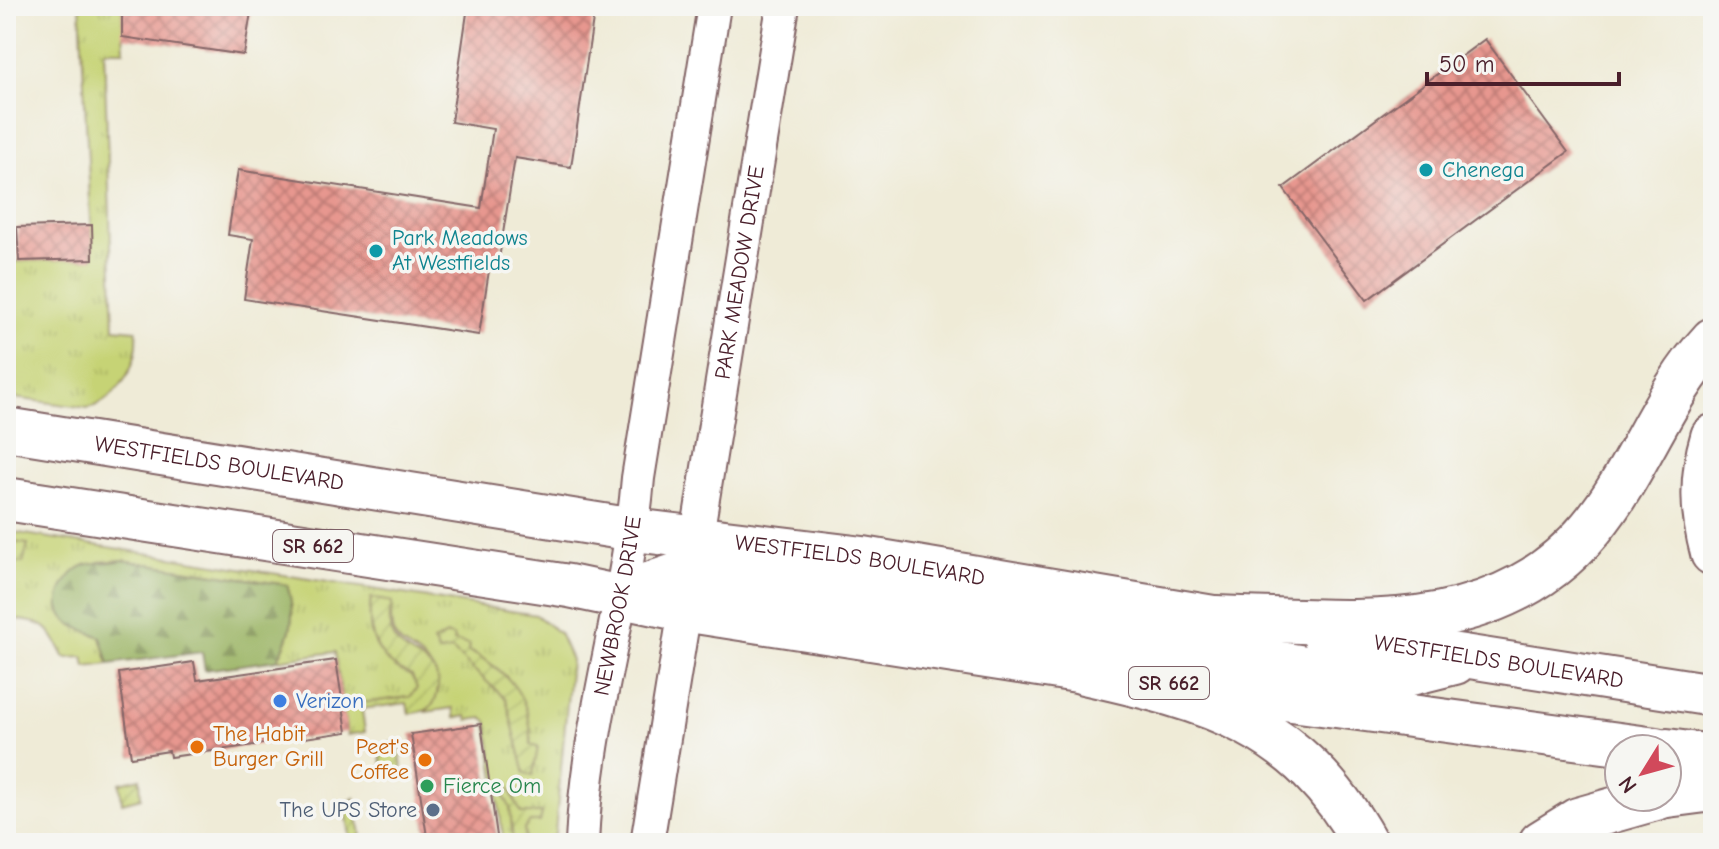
<svg xmlns="http://www.w3.org/2000/svg" width="1719" height="849" font-family="'Comic Neue',sans-serif">
	<style>
		.grass { fill: url(#grass-tufts); stroke: #887950; stroke-width: 2 }
		.forest { fill: url(#forest-firs); stroke: #736a48; stroke-width: 2 }
		.garden { fill: url(#garden-furrows); stroke: #887950; stroke-width: 2 }
		.building { fill: url(#building-cross-hatch) }
		.lines { fill: none; stroke-linecap: round; stroke-linejoin: round }
		.minor-casing { stroke: #846667; stroke-width: 36 }
		.major-casing { stroke: #846667; stroke-width: 46 }
		.highway-casing { stroke: #846667; stroke-width: 48 }
		.minor { stroke: #fff; stroke-width: 32 }
		.major { stroke: #fff; stroke-width: 42 }
		.highway { stroke: #fff; stroke-width: 44 }
		.culture-dot { fill: #0f9aa8; stroke: #f6f6f2; stroke-width: 3 }
		.shop-dot { fill: #3f7fe0; stroke: #f6f6f2; stroke-width: 3 }
		.food-dot { fill: #e8710a; stroke: #f6f6f2; stroke-width: 3 }
		.leisure-dot { fill: #2e9e5b; stroke: #f6f6f2; stroke-width: 3 }
		.service-dot { fill: #5c6f8a; stroke: #f6f6f2; stroke-width: 3 }
		.labels { text-anchor: middle; dominant-baseline: central; stroke-width: 7; stroke-linejoin: round; paint-order: stroke }
		.shield { fill: #f6f6f2; stroke: #7e6067; stroke-width: 2 }
		.shield-label { font-size: 20px; font-weight: bold; fill: #4a1f2b }
		.culture-label { font-size: 22px; fill: #0d838f; stroke: #f6f6f2; text-anchor: start }
		.street-label { font-size: 22px; fill: #4a1f2b; stroke: #f6f6f2 }
		.shop-label { font-size: 22px; fill: #366cbe; stroke: #f6f6f2; text-anchor: start }
		.food-label { font-size: 22px; fill: #c56008; stroke: #f6f6f2; text-anchor: start }
		.leisure-label { font-size: 22px; fill: #27864d; stroke: #f6f6f2; text-anchor: start }
		.service-label { font-size: 22px; fill: #4e5e75; stroke: #f6f6f2; text-anchor: end }
	</style>
	<defs>
		<pattern id="grass-tufts" width="24" height="20" patternUnits="userSpaceOnUse" patternTransform="scale(2)"><rect width="24" height="20" fill="#c6d375"/><path d="M3 7l-1-3M5 7V3M7 7l1-3M15 17l-1-3M17 17v-4M19 17l1-3" fill="none" stroke="#acb565"/></pattern>
		<pattern id="forest-firs" width="22" height="20" patternUnits="userSpaceOnUse" patternTransform="scale(2)"><rect width="22" height="20" fill="#9cb566"/><path d="M5 1l3.5 6h-7zM16 11l3.5 6h-7z" fill="#819354"/></pattern>
		<pattern id="garden-furrows" width="10" height="10" patternUnits="userSpaceOnUse" patternTransform="scale(2)"><rect width="10" height="10" fill="#c6d375"/><path d="M-1 1l2-2M0 10L10 0M9 11l2-2" fill="none" stroke="#acb565"/></pattern>
		<pattern id="building-cross-hatch" width="8" height="8" patternUnits="userSpaceOnUse" patternTransform="scale(2)"><rect width="8" height="8" fill="#e7978f"/><path d="M0 0l8 8M0 8l8-8" fill="none" stroke="#bd7b75"/></pattern>
	</defs>
	<rect width="100%" height="100%" fill="#f6f6f2"/>
	<filter id="ink" filterUnits="userSpaceOnUse"><feTurbulence type="fractalNoise" baseFrequency=".0125" numOctaves="2"/><feDisplacementMap in="SourceGraphic" scale="16" xChannelSelector="R" yChannelSelector="G"/><feConvolveMatrix kernelMatrix="1 2 1 2 8 2 1 2 1" color-interpolation-filters="sRGB"/></filter>
	<filter id="wash" filterUnits="userSpaceOnUse"><feTurbulence type="fractalNoise" baseFrequency=".006" numOctaves="4" result="noise"/><feDisplacementMap in="SourceGraphic" scale="32" xChannelSelector="R" yChannelSelector="G"/><feGaussianBlur stdDeviation="1.8" result="paint"/><feColorMatrix in="noise" values="0 0 0 0 0 0 0 0 0 0 0 0 0 0 0 0 0 1.4 0 .05"/><feComposite in="paint" operator="in"/></filter>
	<g filter="url(#wash)">
		<rect width="100%" height="100%" fill="#efebd7"/>
		<g class="grass">
			<path d="M80,6h42l2,44h-20l10,278 22,2c7,30 -19,72 -48,78l-82,-11v-135l87,-4z"/>
			<path d="M6,531l530,84 23,18 12,27 -17,183h-50l-17,-122 -4,-3 -15,2 -1,-4 -12,2 -2,-10 -27,4 12,-19 -5,-24c-25,-31 -47,-16 -41,-67l-21,-3c-10,72 41,60 46,89l-7,9 -49,6 4,29 -18,3 -12,-83 -58,8c16,-27 19,-46 10,-75l-165,-25 -24,2 -28,62 31,13 8,27 -23,3 -2,-10 -19,1c-19,-36 -17,-34 -59,-40v-26l4,-1 -4,-28 9,2 13,-20 -22,-4z"/>
		</g>
		<path class="forest" d="M122,560l165,25c9,29 6,48 -10,75l-72,10 -3,-18 -93,12 -8,-27c-10,-5 -25,-8 -34,-16 -19,-16 -2,-48 18,-56 12,-4 24,-1 37,-5z"/>
		<g class="garden">
			<polygon points="6,541 28,544 23,563 6,563"/>
			<path d="M371,598l21,4c-2,12 -5,25 2,37 15,22 51,20 43,55 -3,16 -14,18 -28,20l-2,-11 -45,6 -1,-6 49,-6 7,-9 -5,-12c-35,-13 -46,-43 -41,-78z"/>
			<path d="M447,635l6,1 1,5 15,4 -1,6c41,19 64,47 63,94l7,2 -5,28 -8,-1 -19,-75 -54,-49 -13,2 -6,-10z"/>
			<polygon points="399,742 402,769 384,770 377,745"/>
			<polygon points="140,778 141,798 122,803 120,783"/>
			<polygon points="508,786 521,813 542,813 540,822 530,822 524,829 526,840 534,843 513,843 510,807 501,791"/>
			<polygon points="354,798 361,834 356,840 350,836 345,805"/>
		</g>
		<g id="blocks">
			<g class="building">
				<polygon points="122,6 252,6 244,55 122,37"/>
				<polygon points="468,6 595,6 571,167 515,158 498,265 490,264 479,335 244,299 253,239 228,235 238,170 481,208 493,129 451,122"/>
				<polygon points="1485,39 1568,152 1367,300 1283,188"/>
				<polygon points="92,225 93,259 19,261 17,227"/>
				<polygon points="336,660 347,732 170,757 169,751 131,757 119,673 194,662 197,680"/>
				<polygon points="481,724 498,843 428,843 411,734"/>
			</g>
		</g>
	</g>
	<g filter="url(#ink)">
		<use href="#blocks" fill-opacity="0" stroke="#846667" stroke-width="2"/>
		<g class="lines">
			<g class="minor-casing">
				<g id="minor">
					<path id="s1" d="M582,843c5,-124 46,-242 56,-365l76,-472"/>
					<path id="s2" d="M647,843l136,-837"/>
				</g>
			</g>
			<g class="major-casing">
				<g id="major">
					<path id="s3" d="M6,429l628,101 229,28 386,65"/>
					<polyline points="6,499 569,586 683,610 1084,672 1656,749"/>
					<polyline points="619,594 690,570 1387,680 1455,663"/>
					<path id="s4" d="M1323,634l390,61"/>
					<polyline points="1667,750 1713,756"/>
				</g>
			</g>
			<g class="highway-casing">
				<g id="highway">
					<path d="M1713,437c-12,40 -11,75 0,116"/>
					<path d="M1213,618c134,3 282,27 378,-90 48,-58 70,-132 122,-188"/>
					<path d="M1084,672c126,28 214,51 281,171"/>
					<polyline points="1667,795 1713,789"/>
					<polyline points="1541,843 1578,820 1659,797"/>
				</g>
			</g>
			<use href="#minor" class="minor"/>
			<use href="#major" class="major"/>
			<use href="#highway" class="highway"/>
		</g>
	</g>
	<g class="culture-dot">
		<circle cx="1426" cy="170" r="8"/>
		<circle cx="376" cy="251" r="8"/>
	</g>
	<circle class="shop-dot" cx="280" cy="701" r="8"/>
	<g class="food-dot">
		<circle cx="197" cy="747" r="8"/>
		<circle cx="425" cy="760" r="8"/>
	</g>
	<circle class="leisure-dot" cx="427" cy="786" r="8"/>
	<circle class="service-dot" cx="433" cy="810" r="8"/>
	<g class="labels">
		<g class="shield">
			<rect x="273" y="530" width="80" height="32" rx="6"/>
			<rect x="1129" y="667" width="80" height="32" rx="6"/>
		</g>
		<g class="shield-label">
			<text x="313" y="546">SR 662</text>
			<text x="1169" y="683">SR 662</text>
		</g>
		<g class="culture-label">
			<text x="1442" y="170">Chenega</text>
			<text x="392" y="238">Park Meadows<tspan x="392" dy="25">At Westfields</tspan></text>
		</g>
		<g class="street-label">
			<text stroke="none"><textPath href="#s2" startOffset="578">PARK MEADOW DRIVE</textPath></text>
			<text stroke="none"><textPath href="#s3" startOffset="216">WESTFIELDS BOULEVARD</textPath></text>
			<text stroke="none"><textPath href="#s3" startOffset="864">WESTFIELDS BOULEVARD</textPath></text>
			<text stroke="none"><textPath href="#s1" startOffset="240">NEWBROOK DRIVE</textPath></text>
			<text stroke="none"><textPath href="#s4" startOffset="178">WESTFIELDS BOULEVARD</textPath></text>
		</g>
		<g class="shop-label">
			<text x="296" y="701">Verizon</text>
		</g>
		<g class="food-label">
			<text x="213" y="734">The Habit<tspan x="213" dy="25">Burger Grill</tspan></text>
			<text x="409" y="747" text-anchor="end">Peet's<tspan x="409" dy="25">Coffee</tspan></text>
		</g>
		<g class="leisure-label">
			<text x="443" y="786">Fierce Om</text>
		</g>
		<g class="service-label">
			<text x="417" y="810">The UPS Store</text>
		</g>
	</g>
	<rect width="1719" height="849" fill="none" stroke="#f6f6f2" stroke-width="32"/>
	<g transform="translate(1643 773) rotate(233)"><circle r="38" fill="#f6f6f2" stroke="#b1a0a2" stroke-width="2"/>
	<path d="M0-6L14 30L0 20L-14 30Z" fill="#d1495b"/>
	<text y="-12" font-size="22" font-weight="bold" text-anchor="middle" fill="#4a1f2b">N</text>
	</g>
	<path d="M1427 72v12h192v-12" fill="none" stroke="#4a1f2b" stroke-width="4"/>
	<text x="1439" y="72" font-size="24" fill="#4a1f2b" stroke="#f6f6f2" stroke-width="6" paint-order="stroke">50 m</text>
</svg>
